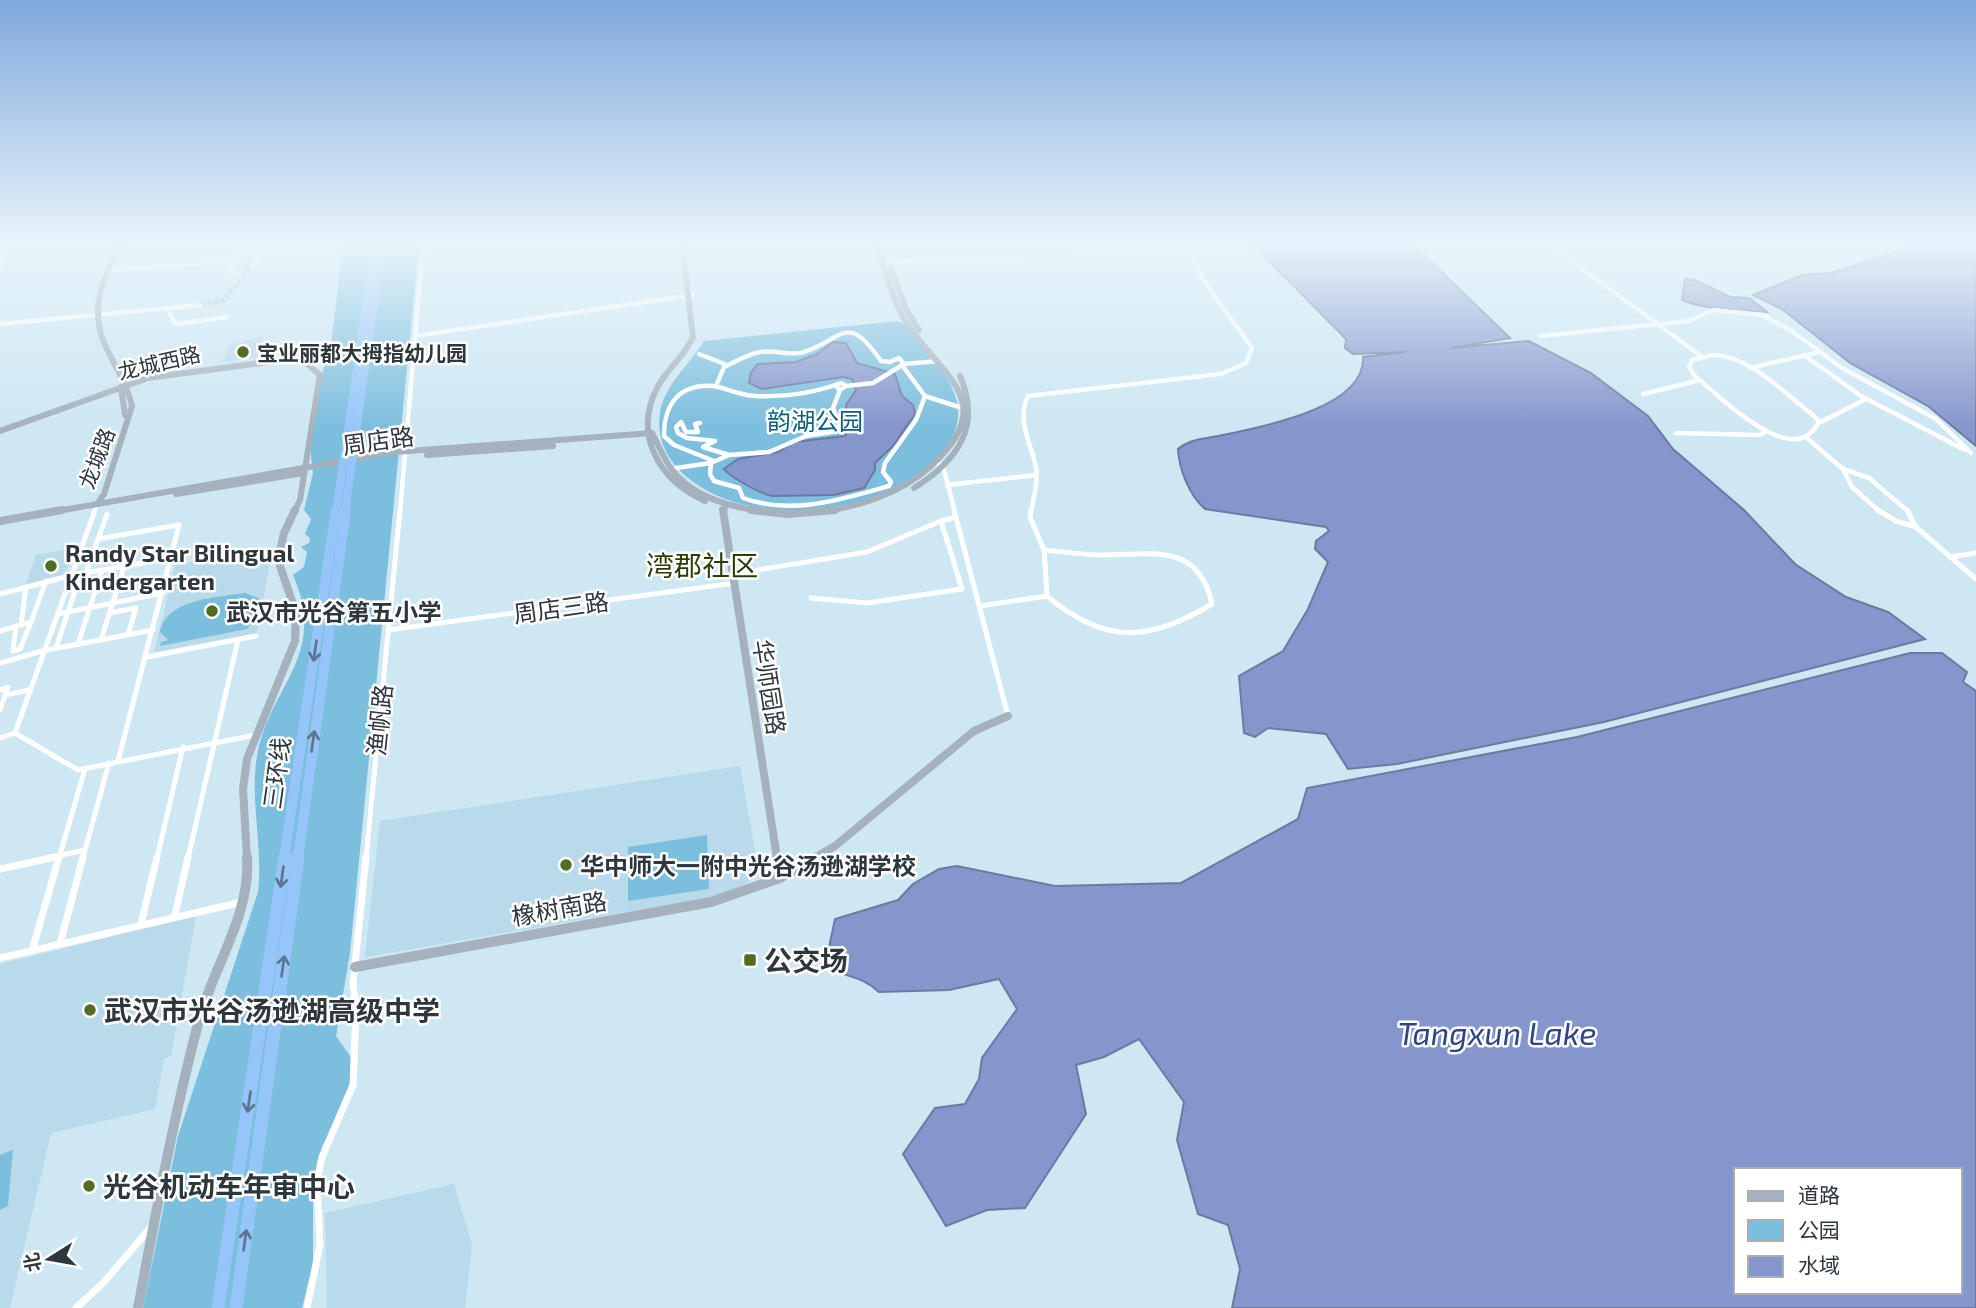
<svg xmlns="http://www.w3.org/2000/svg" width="1976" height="1308" font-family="'Exo 2','Noto Sans SC',sans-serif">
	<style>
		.built { fill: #b9daeb }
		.green { fill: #7cbedd }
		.water { fill: #8596cc; stroke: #6b7aa1; stroke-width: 2; fill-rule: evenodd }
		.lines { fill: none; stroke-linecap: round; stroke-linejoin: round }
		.street-tunnel { stroke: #adc4ce; stroke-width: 4.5; stroke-dasharray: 4.5 2; stroke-linecap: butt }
		.street-far2 { stroke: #fff; stroke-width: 4.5 }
		.street-far1 { stroke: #fff; stroke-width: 5 }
		.street { stroke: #fff; stroke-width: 7 }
		.secondary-far2 { stroke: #a5b2bd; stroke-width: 6 }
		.secondary-far1 { stroke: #a5b2bd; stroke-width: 8 }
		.secondary { stroke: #a5b2bd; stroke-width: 10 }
		.highway-far2 { stroke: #96c6f9; stroke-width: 8 }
		.highway-far1 { stroke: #96c6f9; stroke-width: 10 }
		.highway { stroke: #96c6f9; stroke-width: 13 }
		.oneway { stroke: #5c7791 }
		.poi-dot { fill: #516d21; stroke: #fff; stroke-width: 2.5 }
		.labels { text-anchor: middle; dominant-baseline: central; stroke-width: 5; stroke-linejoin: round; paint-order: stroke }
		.far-poi-label { font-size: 21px; font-weight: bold; fill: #2d373c; stroke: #fff; text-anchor: start }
		.far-street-label { font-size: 21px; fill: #2d373c; stroke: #fff }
		.park-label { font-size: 24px; fill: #036080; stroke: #fff }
		.street-label { font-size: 24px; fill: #2d373c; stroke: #fff }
		.poi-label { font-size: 24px; font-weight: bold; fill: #2d373c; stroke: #fff; text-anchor: start }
		.quarter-label { font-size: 28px; fill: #2b3d07; stroke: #fff }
		.near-poi-label { font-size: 28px; font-weight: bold; fill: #2d373c; stroke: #fff; text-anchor: start }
		.near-water-label { font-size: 32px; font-style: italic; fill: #334486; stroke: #fff }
	</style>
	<rect width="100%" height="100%" fill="#cde7f3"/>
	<g class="built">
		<polygon points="892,245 1238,245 1240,249 903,260 895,258"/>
		<polygon points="263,336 257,358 223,362 229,345"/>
		<polygon points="273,547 257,633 154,652 175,565"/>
		<polygon points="76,548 65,574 26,584 36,555"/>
		<polygon points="740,766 759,873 746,884 713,897 365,957 380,821"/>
		<polygon points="196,916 171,1056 164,1059 155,1109 51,1133 10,1308 0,1308 0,964"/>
		<polygon points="454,1184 472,1245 465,1308 327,1308 325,1213"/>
	</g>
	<g class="green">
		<path d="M343,245h76l-69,708 -14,83 19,27 -11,44 -22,40 -9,37v80l-11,44h-159l35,-172 80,-244c5,-44 -7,-86 -2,-129 9,-76 74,-103 37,-188l11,-8 3,-15 -6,-5 8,-4 1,-5 -5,-4 6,-15 -7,-9 9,-37 -3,-25 12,-74 9,-29z"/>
		<path d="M898,321c18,8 33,36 45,52 56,74 -57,130 -119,136 -45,5 -101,-1 -137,-32 -19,-16 -31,-37 -27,-64 4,-28 30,-49 44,-72z"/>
		<path d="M245,593l13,5 3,6 -2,9 -12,16 -87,17 1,-4 7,-2 -8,-8c6,-33 58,-35 85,-39z"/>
		<polygon points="707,835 709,889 628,901 628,847"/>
		<polygon points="13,1150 8,1206 0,1210 0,1155"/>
	</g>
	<g class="water">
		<path d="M1253,245h161l96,93 -59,10 78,-7 62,32 57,43 25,33 71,61 51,54 51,33 42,15 37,27 -321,83 -207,42 -49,5 -22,-35 -58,-6 -13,9 -11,-4 -5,-57 44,-25 25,-42 20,-47 -13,-13 1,-8 13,-10 -3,-4 -121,-18c-15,-13 -26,-39 -27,-60 13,-11 28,-10 45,-14 38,-8 143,-27 140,-78l43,-5 -53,2 -8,-6 1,-9z"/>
		<polygon points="1905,245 1918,245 1915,248 1922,245 1976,245 1976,446 1928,406 1850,363 1782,309 1753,295 1802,275 1831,273 1904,249"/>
		<path d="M1685,279l10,1 35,17 19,1 18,14c-19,0 -69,-4 -85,-12z"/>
		<path d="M833,342l13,1 11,20 38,11 7,22 11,9 2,9 -22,32 -18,17v7l-11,18 -30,7 -62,1c-11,-2 -42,-19 -48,-27l14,-10 40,-7 16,-10 51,-6 3,-6 -2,-25 10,-15 -4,-11 -9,-2 -81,12 -13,-6 2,-11 7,-8 38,-2 21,-8z"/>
		<path d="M1910,653h32l25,19 -4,10 13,9v617h-744l8,-39 -12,-44 -30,-11 -21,-74 7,-38 -45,-63 -35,18 -28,8 10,49 -61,94 -38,2 -41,16 -43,-72 32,-46 30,-4 14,-25 3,-21 35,-49 -18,-30 -50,11 -70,2c-20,-18 -32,-13 -54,-26l10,-47 63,-19 15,-16 26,-15 18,-3 98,20 126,-3 117,-64 9,-31 270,-51zM1736,1170h224v122h-224z"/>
	</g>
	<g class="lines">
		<polyline class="street-tunnel" points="201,305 224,300 252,266"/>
		<g class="street-far2">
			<polyline points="242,245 260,256 252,266"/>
			<polyline points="1550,245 1701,356"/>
			<polyline points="260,256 337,250"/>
			<polyline points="888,262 1245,250 1242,245"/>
			<polyline points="0,269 5,245"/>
			<polyline points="107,270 228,262"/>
			<polyline points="232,273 228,262 264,245"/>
			<polyline points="168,309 175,324 227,317"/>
			<polyline points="0,324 201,305"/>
			<polyline points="415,336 693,295"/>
			<polyline points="1540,336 1689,321 1713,310 1763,315 1793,332 1842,368 1936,419 1971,453"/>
			<polyline points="699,354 727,365"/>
			<path d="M1713,355c38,1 72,39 101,61l5,5c-24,53 -99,-25 -124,-45l-6,-9 3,-7z"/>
			<polyline points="1804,355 1861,396 1965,450"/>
			<polyline points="1750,368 1819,352"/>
			<path d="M716,386l8,-19c11,-5 24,-13 36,-15 14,-3 31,5 44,0 41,-14 43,-40 77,9l9,1 9,-4 5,6"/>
			<polyline points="846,386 873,383 904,364 938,361"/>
			<polyline points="1643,394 1700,380"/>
			<polyline points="925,396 959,407"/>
			<polyline points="1821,422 1866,399"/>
			<polyline points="700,423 695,424 698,432 686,432 681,422 676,427 678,433 687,438 715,441 703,447 729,455"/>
			<polyline points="1676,433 1760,435 1765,432"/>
			<polyline points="1808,439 1843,469"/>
			<path d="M714,461l-40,-16 -10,-9c0,-31 14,-52 49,-50 11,1 25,9 42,10 28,1 59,-3 86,-13l5,3 -6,4 -4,-4"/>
			<path d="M711,463l-1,11 4,7 25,7 4,10c49,18 99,1 146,-12l2,-4 -8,-10 2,-9 31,-43 9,-24 -23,-31"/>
			<polyline points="937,463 943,466 955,512"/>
			<polyline points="676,468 711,463 729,455 769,452 806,436 832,432 840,425 833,408 840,390"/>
			<polyline points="947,485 1036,475"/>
			<polyline points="94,512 97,504"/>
			<polyline points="400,512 423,245"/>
			<path d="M1031,512c2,-13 8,-32 5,-45 -5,-24 -20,-47 -8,-71l193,-22 25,-11 6,-15 -50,-70 -12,-26"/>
			<polyline points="1880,512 1852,487 1843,469 1869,478 1909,512"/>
		</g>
		<g class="street-far1">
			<polyline points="95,510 15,733 78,770 255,735"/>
			<polyline points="954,510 1008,716"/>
			<polyline points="1031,510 1030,517 1044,550"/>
			<polyline points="1878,510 1896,521 1916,527"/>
			<polyline points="1907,510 1916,527"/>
			<polyline points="1916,527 1976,579"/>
			<polyline points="98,539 179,525 118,761"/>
			<path d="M1044,550c20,2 40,5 60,5 49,-1 95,-12 108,49 -63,38 -107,41 -165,-8z"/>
			<polyline points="1950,557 1976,553"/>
			<polyline points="86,573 107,514"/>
			<polyline points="733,574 867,552 941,521"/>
			<polyline points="0,594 73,575 172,558"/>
			<polyline points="811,598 867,603 962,589 941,521 956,517"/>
			<polyline points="980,606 1047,596"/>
			<polyline points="109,613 136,608 128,634"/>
			<polyline points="58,614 163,593"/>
			<polyline points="21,625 26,587"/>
			<polyline points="16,626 13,651 20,649 31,622"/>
			<polyline points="388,630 735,583"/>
			<polyline points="0,631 31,622 46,581"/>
			<polyline points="101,640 124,567"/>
			<polyline points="78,644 102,570"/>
			<polyline points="56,648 78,582 69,584"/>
			<polyline points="147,657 256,636"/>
			<polyline points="0,663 42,651 153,630"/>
			<polyline points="0,690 8,687 0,710"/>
			<polyline points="5,695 29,690"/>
			<polyline points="0,738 15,733"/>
			<polyline points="47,858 85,850 109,763"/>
			<polyline points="59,858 85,769"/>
			<polyline points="83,858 85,850"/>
			<polyline points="157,858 183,747"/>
			<polyline points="188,858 238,640"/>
			<polyline points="366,858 400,510"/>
		</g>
		<g class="street">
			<polyline points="0,869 55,857"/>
			<polyline points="175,915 188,857"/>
			<polyline points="141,924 157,857"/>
			<polyline points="60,944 83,857"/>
			<polyline points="32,951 59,857"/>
			<polyline points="0,958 242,902"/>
			<polyline points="76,1308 104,1282 151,1227"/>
			<polyline points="307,1308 320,1244 317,1181 322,1157 353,1085 356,1009 353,984 366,857"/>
		</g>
		<g class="secondary-far2">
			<path d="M682,245l11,92c-8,19 -25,31 -35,49 -26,49 1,94 47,115"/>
			<polyline points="891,269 906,309 919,330"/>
			<polyline points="121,387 125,415"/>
			<polyline points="0,431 148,378 291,359 304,361 320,375 300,500 294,512"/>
			<polyline points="427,455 553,446"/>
			<path d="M914,488c43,-27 68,-61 46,-112"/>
			<polyline points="176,494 304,473"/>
			<path d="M97,504l7,-10 28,-88c-5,-24 -20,-43 -29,-66 -13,-36 1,-65 18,-95"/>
			<path d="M52,512l343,-60 257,-19c6,11 11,24 18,34 20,30 64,41 97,45"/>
			<polyline points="724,512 726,504"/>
			<path d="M815,512c42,-4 85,-18 116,-46 72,-66 7,-91 -26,-146 -14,-23 -20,-50 -27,-75"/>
		</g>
		<g class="secondary-far1">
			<polyline points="723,510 777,858"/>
			<polyline points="751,510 788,514 835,510"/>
			<polyline points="0,521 62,510"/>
			<polyline points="247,858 243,789 247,759 295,641 296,613 280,566 280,551 284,533 295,510"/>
			<polyline points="814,858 835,846 974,731 1008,716"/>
		</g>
		<g class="secondary">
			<polyline points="777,857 780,878"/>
			<polyline points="355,967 711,902 780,878 817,857"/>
			<path d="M138,1308c18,-96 36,-193 61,-288 15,-55 52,-105 48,-163"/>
		</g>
		<g class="highway-far2">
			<polyline points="336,512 375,245"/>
			<polyline points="345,512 382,245"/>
		</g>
		<g class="highway-far1">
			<polyline points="284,858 336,510"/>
			<polyline points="298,858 346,510"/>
		</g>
		<g class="highway">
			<polyline points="218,1308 285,857"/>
			<polyline points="236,1308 298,857"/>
		</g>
	</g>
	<defs><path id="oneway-shaft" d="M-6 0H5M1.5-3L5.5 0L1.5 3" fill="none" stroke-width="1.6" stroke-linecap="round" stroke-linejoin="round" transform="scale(1.75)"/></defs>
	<g class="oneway">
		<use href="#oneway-shaft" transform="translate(315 651) rotate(98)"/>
		<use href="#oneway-shaft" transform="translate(313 741) rotate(-82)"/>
		<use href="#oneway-shaft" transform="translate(282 877) rotate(98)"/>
		<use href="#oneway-shaft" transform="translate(283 966) rotate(-82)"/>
		<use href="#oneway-shaft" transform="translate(249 1102) rotate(98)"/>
		<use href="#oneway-shaft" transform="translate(245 1240) rotate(-82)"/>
	</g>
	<linearGradient id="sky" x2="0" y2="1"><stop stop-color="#80a8dd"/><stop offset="0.57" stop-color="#e8f4fa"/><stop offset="1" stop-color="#e8f4fa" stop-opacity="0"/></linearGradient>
	<rect width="1976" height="428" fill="url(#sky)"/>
	<g class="poi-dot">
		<circle cx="243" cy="352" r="7"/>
		<circle cx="51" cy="566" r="7"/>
		<circle cx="212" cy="611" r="7"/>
		<circle cx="566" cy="865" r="7"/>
		<rect x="743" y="953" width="14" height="14" rx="3.5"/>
		<circle cx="90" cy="1010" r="7"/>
		<circle cx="89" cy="1186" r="7"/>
	</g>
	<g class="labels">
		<g class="far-poi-label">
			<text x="257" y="352">宝业丽都大拇指幼儿园</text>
		</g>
		<g class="far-street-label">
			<text transform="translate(159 362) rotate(-13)">龙城西路</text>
			<text transform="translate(96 458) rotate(-69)">龙城路</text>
		</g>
		<g class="park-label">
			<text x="815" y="420">韵湖公园</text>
		</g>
		<g class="street-label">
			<text transform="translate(378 440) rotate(-8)">周店路</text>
			<text transform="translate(561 607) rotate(-8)">周店三路</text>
			<text transform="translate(770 687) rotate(81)">华师园路</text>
			<text transform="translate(379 720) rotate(-84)">渔帆路</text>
			<text transform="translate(276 773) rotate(-82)">三环线</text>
			<text transform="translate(559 908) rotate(-10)">橡树南路</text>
		</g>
		<g class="poi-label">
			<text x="65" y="552">Randy Star Bilingual<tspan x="65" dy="28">Kindergarten</tspan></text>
			<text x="226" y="611">武汉市光谷第五小学</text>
			<text x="580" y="865">华中师大一附中光谷汤逊湖学校</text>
		</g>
		<g class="quarter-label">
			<text x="702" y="565">湾郡社区</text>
		</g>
		<g class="near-poi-label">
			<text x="764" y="960">公交场</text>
			<text x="104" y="1010">武汉市光谷汤逊湖高级中学</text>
			<text x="103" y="1186">光谷机动车年审中心</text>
		</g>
		<g class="near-water-label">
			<text x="1497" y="1032">Tangxun Lake</text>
		</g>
	</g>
	<rect x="1734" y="1168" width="228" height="126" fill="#ffffff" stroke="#abafb1" stroke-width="2"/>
	<rect x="1748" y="1191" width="35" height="10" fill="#a5b2bd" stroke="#abafb1" stroke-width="2"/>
	<text x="1798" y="1203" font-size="21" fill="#2d373c">道路</text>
	<rect x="1748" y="1220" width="35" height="21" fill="#7cbedd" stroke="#abafb1" stroke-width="2"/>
	<text x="1798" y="1238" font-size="21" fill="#2d373c">公园</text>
	<rect x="1748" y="1256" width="35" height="21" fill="#8596cc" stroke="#abafb1" stroke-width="2"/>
	<text x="1798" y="1273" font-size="21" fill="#2d373c">水域</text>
	<g transform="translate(49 1259) rotate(259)" stroke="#ffffff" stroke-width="5" paint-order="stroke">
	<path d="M0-5L12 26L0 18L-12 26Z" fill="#2d373c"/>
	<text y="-10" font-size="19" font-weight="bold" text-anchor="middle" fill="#2d373c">北</text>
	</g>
</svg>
